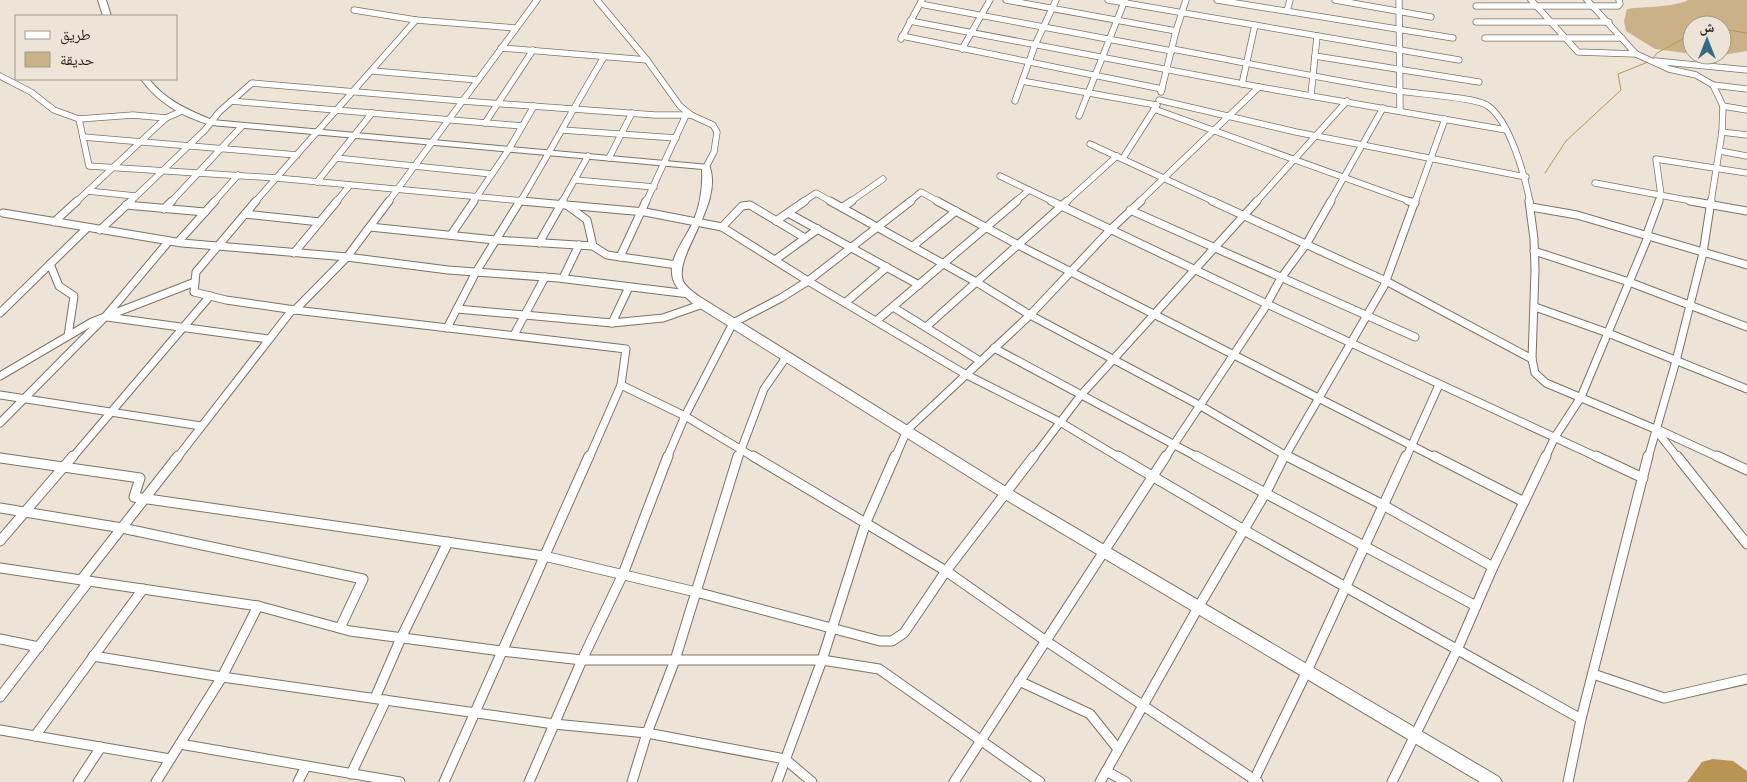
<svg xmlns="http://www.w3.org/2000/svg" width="1747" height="782" font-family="Cabin,'Noto Naskh Arabic',sans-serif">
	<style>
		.green { fill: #cbb187 }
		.water { fill: #ba9452 }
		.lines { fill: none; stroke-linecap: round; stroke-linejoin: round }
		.stream { stroke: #ba9452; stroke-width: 1 }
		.minor-far2-casing { stroke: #7b7367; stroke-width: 7 }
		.minor-far1-casing { stroke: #7b7367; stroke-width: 9 }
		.minor-casing { stroke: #7b7367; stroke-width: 11 }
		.highway-casing { stroke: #7b7367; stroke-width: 2 }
		.minor-far2 { stroke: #fff; stroke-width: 5.5 }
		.minor-far1 { stroke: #fff; stroke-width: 7 }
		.minor { stroke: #fff; stroke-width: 9 }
		.highway { fill: #fff; fill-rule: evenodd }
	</style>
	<rect width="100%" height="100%" fill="#ede4d7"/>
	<path class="green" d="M1688,0h59v51l-36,6 -15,-2h26v-30h-30v29l-37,-5 -29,-18 -2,-10 3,-12c19,-3 45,-1 61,-9z"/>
	<polygon class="water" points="1713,759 1733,761 1747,771 1747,782 1687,782 1702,762"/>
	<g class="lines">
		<g class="stream">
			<polyline points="1722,29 1747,33"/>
			<polyline points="1652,59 1657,53 1692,34"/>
			<polyline points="1545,173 1566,141 1621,90 1618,74 1648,62"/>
		</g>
		<g class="minor-far2-casing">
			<g id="minor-far2">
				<polyline points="597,0 647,60 680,106 691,115 713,125 717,132 714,152 706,167"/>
				<polyline points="1006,0 1176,31"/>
				<polyline points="1108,0 1459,60"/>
				<polyline points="1217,0 1453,38"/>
				<polyline points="1335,0 1431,17"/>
				<polyline points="1399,0 1400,111"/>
				<polyline points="1531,0 1578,52 1636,54"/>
				<polyline points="1587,0 1636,54 1669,69 1696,75 1713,85 1747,89"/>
				<polyline points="920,4 1172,51"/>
				<polyline points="1476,6 1618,6 1620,4 1619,0"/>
				<polyline points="354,10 416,20 515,28"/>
				<polyline points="1287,11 1290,0"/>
				<polyline points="910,21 1259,87 1506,130"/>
				<polyline points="1476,22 1609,22"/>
				<polyline points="902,36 1162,89"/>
				<polyline points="1485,38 1622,38"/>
				<polyline points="901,39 922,0"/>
				<polyline points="501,48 647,60"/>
				<polyline points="962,49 990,0"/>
				<path d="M1172,49c76,14 151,30 227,42 18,3 77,6 89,15 22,15 37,71 42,96"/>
				<polyline points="1315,56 1479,82"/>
				<polyline points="1655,61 1747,70"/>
				<polyline points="373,71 478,80"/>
				<polyline points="0,76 31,92 54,110 79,119 133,115 166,118 182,111"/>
				<polyline points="1022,81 1156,105"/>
				<polyline points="1242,84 1255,25"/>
				<polyline points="1161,92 1176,31 1186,0"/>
				<polyline points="1311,95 1317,36"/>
				<polyline points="1159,100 1296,132 1526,177"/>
				<polyline points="231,101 522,126"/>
				<polyline points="1015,101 1035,45 1056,0"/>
				<polyline points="1723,106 1747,110"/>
				<polyline points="1154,109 1412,202"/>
				<polyline points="1079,116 1125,0"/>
				<polyline points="79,119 89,166 277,178 534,202"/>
				<polyline points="485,123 533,50"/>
				<polyline points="562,130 676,138"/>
				<polyline points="1722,132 1747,135"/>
				<polyline points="83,137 297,155"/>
				<polyline points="1090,144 1215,202"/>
				<polyline points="1720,151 1747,156"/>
				<polyline points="336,158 492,174"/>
				<polyline points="609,158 632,113"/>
				<polyline points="1123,158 1157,105"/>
				<polyline points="1000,176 1054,202"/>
				<polyline points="575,180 654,187"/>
				<polyline points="317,182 372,113"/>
				<polyline points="1595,183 1697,202"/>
				<polyline points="88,191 135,196"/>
				<polyline points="76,202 166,118"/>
				<polyline points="130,202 205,130 219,112 252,83 462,101 655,115 691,115"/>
				<polyline points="171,202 242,126"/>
				<polyline points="214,202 238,175"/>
				<polyline points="255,202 416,20"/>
				<polyline points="336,202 350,185"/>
				<polyline points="388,202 537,0"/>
				<polyline points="473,202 509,149 534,106"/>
				<path d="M520,202c29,-48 55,-97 84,-145"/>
				<polyline points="562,202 588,156"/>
				<polyline points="646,202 686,115"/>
				<polyline points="803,202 816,193 832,202"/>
				<polyline points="850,202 883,179"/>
				<polyline points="909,202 921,192 939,202"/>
				<polyline points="1015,202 1029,190"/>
				<polyline points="1066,202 1117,156"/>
				<polyline points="1139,202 1259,87"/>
				<polyline points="1256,202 1347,101"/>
				<polyline points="1330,202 1383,108"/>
				<polyline points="1415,202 1445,119"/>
				<polyline points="1659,202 1661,195 1656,159 1747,173"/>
				<polyline points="1711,202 1722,132 1723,106 1713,85"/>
			</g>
		</g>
		<g class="minor-far1-casing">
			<g id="minor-far1">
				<polyline points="256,201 196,272 194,292 226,300 295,310 626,349 621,385 589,458"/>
				<polyline points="521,201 645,212 722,227 808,281 965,374 1060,422 1120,458"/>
				<polyline points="830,201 978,283 1030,315 1199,405 1290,458"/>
				<polyline points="937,201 1024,248 1436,458"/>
				<polyline points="1051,201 1267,304 1599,458"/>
				<polyline points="1212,201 1386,281 1532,359"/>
				<polyline points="1408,201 1415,203"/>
				<polyline points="1529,201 1534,239 1535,270 1532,359 1535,373 1546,383 1655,429 1678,458"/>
				<polyline points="1690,201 1747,211"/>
				<polyline points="126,205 205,212"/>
				<polyline points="568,206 587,220 593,246 607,255 677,265"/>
				<polyline points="843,207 852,201"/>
				<polyline points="1531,207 1577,215 1747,265"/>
				<polyline points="164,209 172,201"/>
				<polyline points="1130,210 1415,337"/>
				<polyline points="3,213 182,243 347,257 448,270 558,278 689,294"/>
				<polyline points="788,213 919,285"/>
				<polyline points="245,214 320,222"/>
				<polyline points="776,221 805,201"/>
				<polyline points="54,222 77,201"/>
				<polyline points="370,227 495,240 593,246"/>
				<polyline points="722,227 742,206 750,205 805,238"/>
				<polyline points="100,230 131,201"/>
				<polyline points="451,235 474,201"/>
				<polyline points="178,242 215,201"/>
				<polyline points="539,243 563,201"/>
				<polyline points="913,246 956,211"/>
				<polyline points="1534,251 1629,282 1747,327"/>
				<polyline points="294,253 337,201"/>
				<polyline points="620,257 646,201"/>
				<polyline points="775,260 818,229"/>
				<polyline points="50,264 59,286 74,296 68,336"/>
				<polyline points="563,278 579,245"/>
				<polyline points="845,303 887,267"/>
				<polyline points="893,307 980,361"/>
				<polyline points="1535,307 1608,333 1747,389"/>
				<polyline points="457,309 612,323 663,318 703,304"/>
				<polyline points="295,310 347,257 389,201"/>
				<polyline points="0,313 87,228"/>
				<polyline points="107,317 268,339"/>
				<polyline points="876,321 1017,201"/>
				<polyline points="612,323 629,287"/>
				<polyline points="926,327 1067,201"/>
				<polyline points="447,328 476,272 520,201"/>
				<polyline points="514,335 545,277"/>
				<polyline points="994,348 1199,458"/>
				<polyline points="0,376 92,322 195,282"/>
				<polyline points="621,385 685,416 755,458"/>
				<polyline points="0,395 201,426"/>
				<polyline points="0,423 105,317 169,241"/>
				<polyline points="1657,429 1720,458"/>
				<polyline points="72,458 210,296"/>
				<polyline points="177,458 292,310"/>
				<polyline points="667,458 685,416 733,323 781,298 808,281 911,201"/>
				<polyline points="738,458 764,389 787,356"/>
				<polyline points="895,458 907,430 1030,315 1111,229 1141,201"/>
				<polyline points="1033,458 1081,395 1257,201"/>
				<polyline points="1165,458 1264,309 1281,278 1307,243 1331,201"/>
				<polyline points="1284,458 1384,286 1415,201"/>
				<polyline points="1406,458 1439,385"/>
				<polyline points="1545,458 1555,437 1581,397 1648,237 1648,231 1659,201"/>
				<polyline points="1648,458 1676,361 1703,253 1711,201"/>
			</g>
		</g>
		<g class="minor-casing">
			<g id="minor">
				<polyline points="753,456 946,571 1046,641 1258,782"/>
				<polyline points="1118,456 1244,530 1581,719"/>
				<polyline points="1196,456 1476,606"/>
				<polyline points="1287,456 1383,505 1493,567"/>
				<polyline points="1434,456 1524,502"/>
				<polyline points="1596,456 1643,478"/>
				<polyline points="1677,456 1747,544"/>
				<polyline points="1717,456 1747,470"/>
				<polyline points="0,458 140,478 134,497 544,556 696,592 880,641 892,641 904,633 946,571 1034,456"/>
				<polyline points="0,508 122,528 363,579 340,628"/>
				<polyline points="0,541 73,456"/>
				<polyline points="0,568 258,606 350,631 501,651 582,660 822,660 879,669 1040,782"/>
				<polyline points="81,580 178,456"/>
				<polyline points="0,639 39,647"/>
				<polyline points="93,656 222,677 554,724 647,733 785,759 812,782"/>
				<polyline points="1593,674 1664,698 1747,679"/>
				<polyline points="1019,681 1090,714 1118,749"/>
				<polyline points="0,697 89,581"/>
				<polyline points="375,698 401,638 448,542"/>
				<polyline points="0,730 170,759"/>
				<polyline points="35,736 143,589"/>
				<polyline points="180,744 400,782"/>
				<polyline points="1106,771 1126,782"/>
				<polyline points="351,774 386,700"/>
				<polyline points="78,782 101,747"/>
				<polyline points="156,782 222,677 258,606"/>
				<polyline points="298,782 306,766"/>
				<polyline points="444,782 589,456"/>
				<polyline points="529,782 582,660 623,574 668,456"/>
				<polyline points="632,782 647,733 675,660 738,456"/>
				<polyline points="777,782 822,660 866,522 895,456"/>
				<polyline points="954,782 1166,456"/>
				<polyline points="1100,782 1199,606 1266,492 1284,456"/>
				<polyline points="1253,782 1307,671 1406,456"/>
				<polyline points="1392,782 1457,650 1493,567 1546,456"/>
				<polyline points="1568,782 1581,719 1648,456"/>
			</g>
		</g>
		<g class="highway-casing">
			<g id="highway">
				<polygon points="98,0 106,0 111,16 103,16"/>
				<path d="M141,79h8c16,21 39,31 63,41l497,45c16,39 -36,90 -26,116 3,6 11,12 17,16l311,193 488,287 3,5h-22l-477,-284 -311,-195c-7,-7 -16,-14 -19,-24 -6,-20 12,-39 20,-57 7,-16 10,-35 9,-53l-491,-44c-28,-8 -53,-22 -70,-46z"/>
			</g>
		</g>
		<use href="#minor-far2" class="minor-far2"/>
		<use href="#minor-far1" class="minor-far1"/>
		<use href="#minor" class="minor"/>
		<use href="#highway" class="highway"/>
	</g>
	<rect x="15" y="15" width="162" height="65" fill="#ede4d7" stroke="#9e988e"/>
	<rect x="25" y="31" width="25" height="8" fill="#ffffff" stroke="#9e988e"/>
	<text x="60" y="40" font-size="15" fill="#282520">طريق</text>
	<rect x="25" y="52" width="25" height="15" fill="#cbb187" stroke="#9e988e"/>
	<text x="60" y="65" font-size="15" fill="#282520">حديقة</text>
	<g transform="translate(1707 40)"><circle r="24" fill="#ede4d7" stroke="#9e988e"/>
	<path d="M0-4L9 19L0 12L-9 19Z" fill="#366a87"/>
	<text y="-8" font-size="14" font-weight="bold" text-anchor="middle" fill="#282520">ش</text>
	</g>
</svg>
